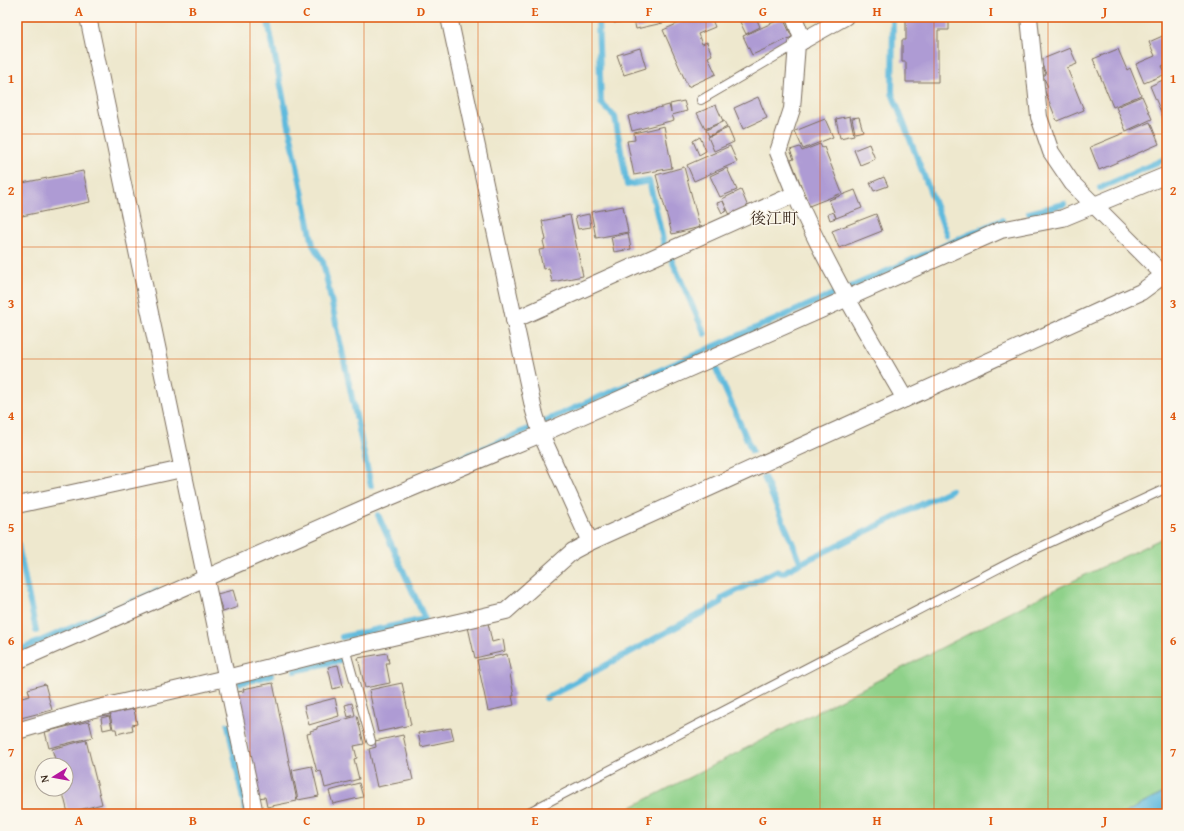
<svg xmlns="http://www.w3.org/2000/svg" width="1184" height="831" font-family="'Gentium Book Plus','Noto Serif JP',serif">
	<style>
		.green { fill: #8fd18a; stroke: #657e54 }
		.water { fill: #5fbadd; stroke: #4d727e }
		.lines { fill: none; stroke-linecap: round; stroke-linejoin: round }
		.stream { stroke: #5fbadd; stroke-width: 6 }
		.building { fill: #ae9bd4 }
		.lane-casing { stroke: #7a6c5c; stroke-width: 10 }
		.street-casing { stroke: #7a6c5c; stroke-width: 18 }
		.lane { stroke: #fff; stroke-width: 8 }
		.street { stroke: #fff; stroke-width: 16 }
		.grid { fill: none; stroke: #df570d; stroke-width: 1; stroke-opacity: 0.55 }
		.labels { text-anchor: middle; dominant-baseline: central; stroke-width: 3; stroke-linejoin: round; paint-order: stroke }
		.quarter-label { font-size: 16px; fill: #3b2a1e; stroke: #fbf7ec }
		.neatline { fill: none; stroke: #df570d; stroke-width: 1.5 }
		.grid-label { font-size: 13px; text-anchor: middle; font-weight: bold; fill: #df570d }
	</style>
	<rect width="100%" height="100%" fill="#fbf7ec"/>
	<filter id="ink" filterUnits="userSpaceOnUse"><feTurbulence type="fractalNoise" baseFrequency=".025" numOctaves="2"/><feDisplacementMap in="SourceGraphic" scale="8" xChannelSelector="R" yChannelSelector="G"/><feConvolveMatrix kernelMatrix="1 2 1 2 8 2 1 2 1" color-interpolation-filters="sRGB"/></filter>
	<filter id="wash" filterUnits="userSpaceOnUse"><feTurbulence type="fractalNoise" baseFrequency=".012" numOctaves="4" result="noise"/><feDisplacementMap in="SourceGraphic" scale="16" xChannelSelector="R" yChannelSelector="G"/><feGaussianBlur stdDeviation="0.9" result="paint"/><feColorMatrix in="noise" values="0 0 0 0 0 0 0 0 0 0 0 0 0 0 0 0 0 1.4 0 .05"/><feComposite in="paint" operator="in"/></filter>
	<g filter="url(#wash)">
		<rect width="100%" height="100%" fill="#eee8ce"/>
		<polygon class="green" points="1167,536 1167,791 1123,814 618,814 1054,590"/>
		<polygon class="water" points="1167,791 1167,814 1123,814"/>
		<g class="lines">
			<g class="stream">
				<polyline points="267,17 313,245 323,262 371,486"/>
				<polyline points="598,17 601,103 615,117 627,185 649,181 664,244"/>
				<polyline points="893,17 892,93 947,235"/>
				<polyline points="1100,188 1167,158"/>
				<polyline points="1029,213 1064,204"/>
				<polyline points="670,256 705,334"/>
				<polyline points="851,287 1002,220"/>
				<polyline points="715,366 752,451"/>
				<polyline points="545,421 840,291"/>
				<polyline points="429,472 533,427"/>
				<polyline points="764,477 801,563 951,490"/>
				<polyline points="17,540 36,631"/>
				<polyline points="342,637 425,619 378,515"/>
				<polyline points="17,651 157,591"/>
				<polyline points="295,671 340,660"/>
				<polyline points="240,683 271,675"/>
				<polyline points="546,698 720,603 722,598 776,571 782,573 801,563"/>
				<polyline points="228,725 246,814"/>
			</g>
		</g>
		<g id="blocks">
			<g class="building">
				<polygon points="609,17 639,17 640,18 614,23 614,18 609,19"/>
				<polygon points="641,17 675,17 676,20 636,29 634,20 641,18"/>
				<polygon points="693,17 711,17 715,27 698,34 702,44 707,42 712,55 708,57 716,74 688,87 663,30"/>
				<polygon points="751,17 756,17 760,27 746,34 740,22"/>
				<polygon points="783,18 792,37 752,55 743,36"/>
				<polygon points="906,19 949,19 949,30 938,30 938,82 906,82 906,62 902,62 902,40 906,40"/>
				<polygon points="1167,34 1167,64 1162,66 1166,74 1144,83 1136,64 1155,56 1149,42"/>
				<polygon points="640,48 646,68 624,75 617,55"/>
				<polygon points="1070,48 1077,64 1067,68 1084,110 1057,121 1044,89 1048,87 1043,76 1046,74 1040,60"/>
				<polygon points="1118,49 1127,70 1130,68 1141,95 1113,107 1093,59"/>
				<polygon points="1167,78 1167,126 1150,86"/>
				<polygon points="1142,96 1152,119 1126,131 1116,107"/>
				<polygon points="758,97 767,118 743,129 734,108"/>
				<polygon points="684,101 687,111 672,115 674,120 632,131 628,116 669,105 671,112 670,104"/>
				<polygon points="716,105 723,121 705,129 697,113"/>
				<polygon points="850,116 854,135 840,138 836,119"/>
				<polygon points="859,117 863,131 855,133 852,118"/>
				<polygon points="825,119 833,137 803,149 795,131"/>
				<polygon points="724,121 727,127 709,136 706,130"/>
				<polygon points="1150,122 1159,144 1099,170 1090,147"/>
				<polygon points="664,126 672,168 634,175 627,141 635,140 634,133"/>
				<polygon points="728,128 734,142 714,151 708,137"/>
				<polygon points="700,137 706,151 699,155 693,141"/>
				<polygon points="820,144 822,148 824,147 842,193 809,206 791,160 794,159 790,150 800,147 802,151"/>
				<polygon points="869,144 875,159 860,165 854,150"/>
				<polygon points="730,146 737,162 694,181 687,165"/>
				<polygon points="684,167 700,227 672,234 656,175"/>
				<polygon points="727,168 737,190 720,197 710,176"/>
				<polygon points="83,171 90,202 17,217 17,184"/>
				<polygon points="884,177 888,186 874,191 870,183"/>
				<polygon points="741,190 748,207 730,215 722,199"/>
				<polygon points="855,190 862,208 836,218 834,213 836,218 830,220 828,214 834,212 829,200"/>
				<polygon points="723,201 727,211 722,213 717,203"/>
				<polygon points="623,206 628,232 596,238 591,212"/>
				<polygon points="589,214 591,227 578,229 575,217"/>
				<polygon points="876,214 882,231 839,248 832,231"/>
				<polygon points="570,215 583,276 552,282 549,268 543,269 539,250 545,249 543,241 546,240 542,221"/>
				<polygon points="628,233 631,249 614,252 611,237"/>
				<polygon points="233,590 238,607 223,612 217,594"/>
				<polygon points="488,623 492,642 503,639 505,651 475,658 468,627"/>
				<polygon points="387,653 389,663 386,663 390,683 365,688 358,658"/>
				<polygon points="507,654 511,674 510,674 514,696 512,696 514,705 488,711 477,660"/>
				<polygon points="338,665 343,686 333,689 328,667"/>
				<polygon points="273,683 297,801 267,807 265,797 258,798 237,692 244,691 243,689"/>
				<polygon points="402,683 411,725 378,732 369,690"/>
				<polygon points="45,684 52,710 17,719 17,699 30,696 28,689"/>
				<polygon points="335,698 339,716 309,725 304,706"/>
				<polygon points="352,703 355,715 348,717 345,705"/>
				<polygon points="134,709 137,724 132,725 133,730 117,734 116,729 113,729 110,714"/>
				<polygon points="109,716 112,728 103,730 101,718"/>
				<polygon points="357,716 364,744 354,746 357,758 354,759 359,779 325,788 321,771 317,772 307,734 311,733 310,731 317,729 317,727"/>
				<polygon points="89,721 93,737 49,748 45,732"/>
				<polygon points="451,728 454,740 421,747 418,733"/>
				<polygon points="403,735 413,780 377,787 369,749 376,747 375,741"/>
				<polygon points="86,740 102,804 68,813 62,789 66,789 66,765 46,765 45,761 55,759 52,749"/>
				<polygon points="312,766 319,796 298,800 292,770"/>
				<polygon points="359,783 363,797 333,804 329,791"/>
			</g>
		</g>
	</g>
	<g filter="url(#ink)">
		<use href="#blocks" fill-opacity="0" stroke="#7a6c5c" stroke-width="1"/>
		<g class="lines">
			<g class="lane-casing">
				<g id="lane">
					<polyline points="701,100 797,44"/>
					<polyline points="345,648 371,741"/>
					<polyline points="525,814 1032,551 1167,488"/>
				</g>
			</g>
			<g class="street-casing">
				<g id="street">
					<polyline points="88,17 255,814"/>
					<polyline points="449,17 534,411 541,434 590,542"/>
					<polyline points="794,17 803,41"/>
					<polyline points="1029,17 1039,117 1051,152 1072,183 1167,278"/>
					<path d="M795,194c31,71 71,138 110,205"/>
					<polyline points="514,320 795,194 778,152 792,109 797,44 845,17"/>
					<polyline points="17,505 182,469"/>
					<polyline points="17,661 369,506 541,434 1001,230 1063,218 1167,175"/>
					<polyline points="17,731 90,710 226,678 345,648 506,611 573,551 590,542 1141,292 1164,275"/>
				</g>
			</g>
			<use href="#lane" class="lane"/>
			<use href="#street" class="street"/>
		</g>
	</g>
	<path class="grid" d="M136,17v797M250,17v797M364,17v797M478,17v797M592,17v797M706,17v797M820,17v797M934,17v797M1048,17v797M17,134h1150M17,247h1150M17,359h1150M17,472h1150M17,584h1150M17,697h1150"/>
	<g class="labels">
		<g class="quarter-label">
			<text x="774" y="218">後江町</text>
		</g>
	</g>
	<rect width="1184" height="831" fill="none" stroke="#fbf7ec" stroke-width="44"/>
	<g transform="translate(54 777) rotate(259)"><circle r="19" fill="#fbf7ec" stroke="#aea59a"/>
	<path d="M0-3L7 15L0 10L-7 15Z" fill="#b5179e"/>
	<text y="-6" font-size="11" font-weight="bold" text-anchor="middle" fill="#3b2a1e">N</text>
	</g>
	<rect x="22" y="22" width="1140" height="787" class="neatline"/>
	<g class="grid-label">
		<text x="79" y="16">A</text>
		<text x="193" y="16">B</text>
		<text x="307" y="16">C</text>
		<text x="421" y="16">D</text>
		<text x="535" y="16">E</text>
		<text x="649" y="16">F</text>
		<text x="763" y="16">G</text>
		<text x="877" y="16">H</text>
		<text x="991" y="16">I</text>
		<text x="1105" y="16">J</text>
		<text x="11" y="83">1</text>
		<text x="1173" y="83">1</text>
		<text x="11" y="195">2</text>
		<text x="1173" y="195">2</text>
		<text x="11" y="308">3</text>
		<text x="1173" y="308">3</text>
		<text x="11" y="420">4</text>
		<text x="1173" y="420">4</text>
		<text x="11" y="532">5</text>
		<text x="1173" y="532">5</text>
		<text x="11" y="645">6</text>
		<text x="1173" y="645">6</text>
		<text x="11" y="757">7</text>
		<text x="1173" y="757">7</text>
		<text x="79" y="825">A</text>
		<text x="193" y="825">B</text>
		<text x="307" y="825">C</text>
		<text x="421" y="825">D</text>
		<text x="535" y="825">E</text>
		<text x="649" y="825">F</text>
		<text x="763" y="825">G</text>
		<text x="877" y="825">H</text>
		<text x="991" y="825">I</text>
		<text x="1105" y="825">J</text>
	</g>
</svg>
